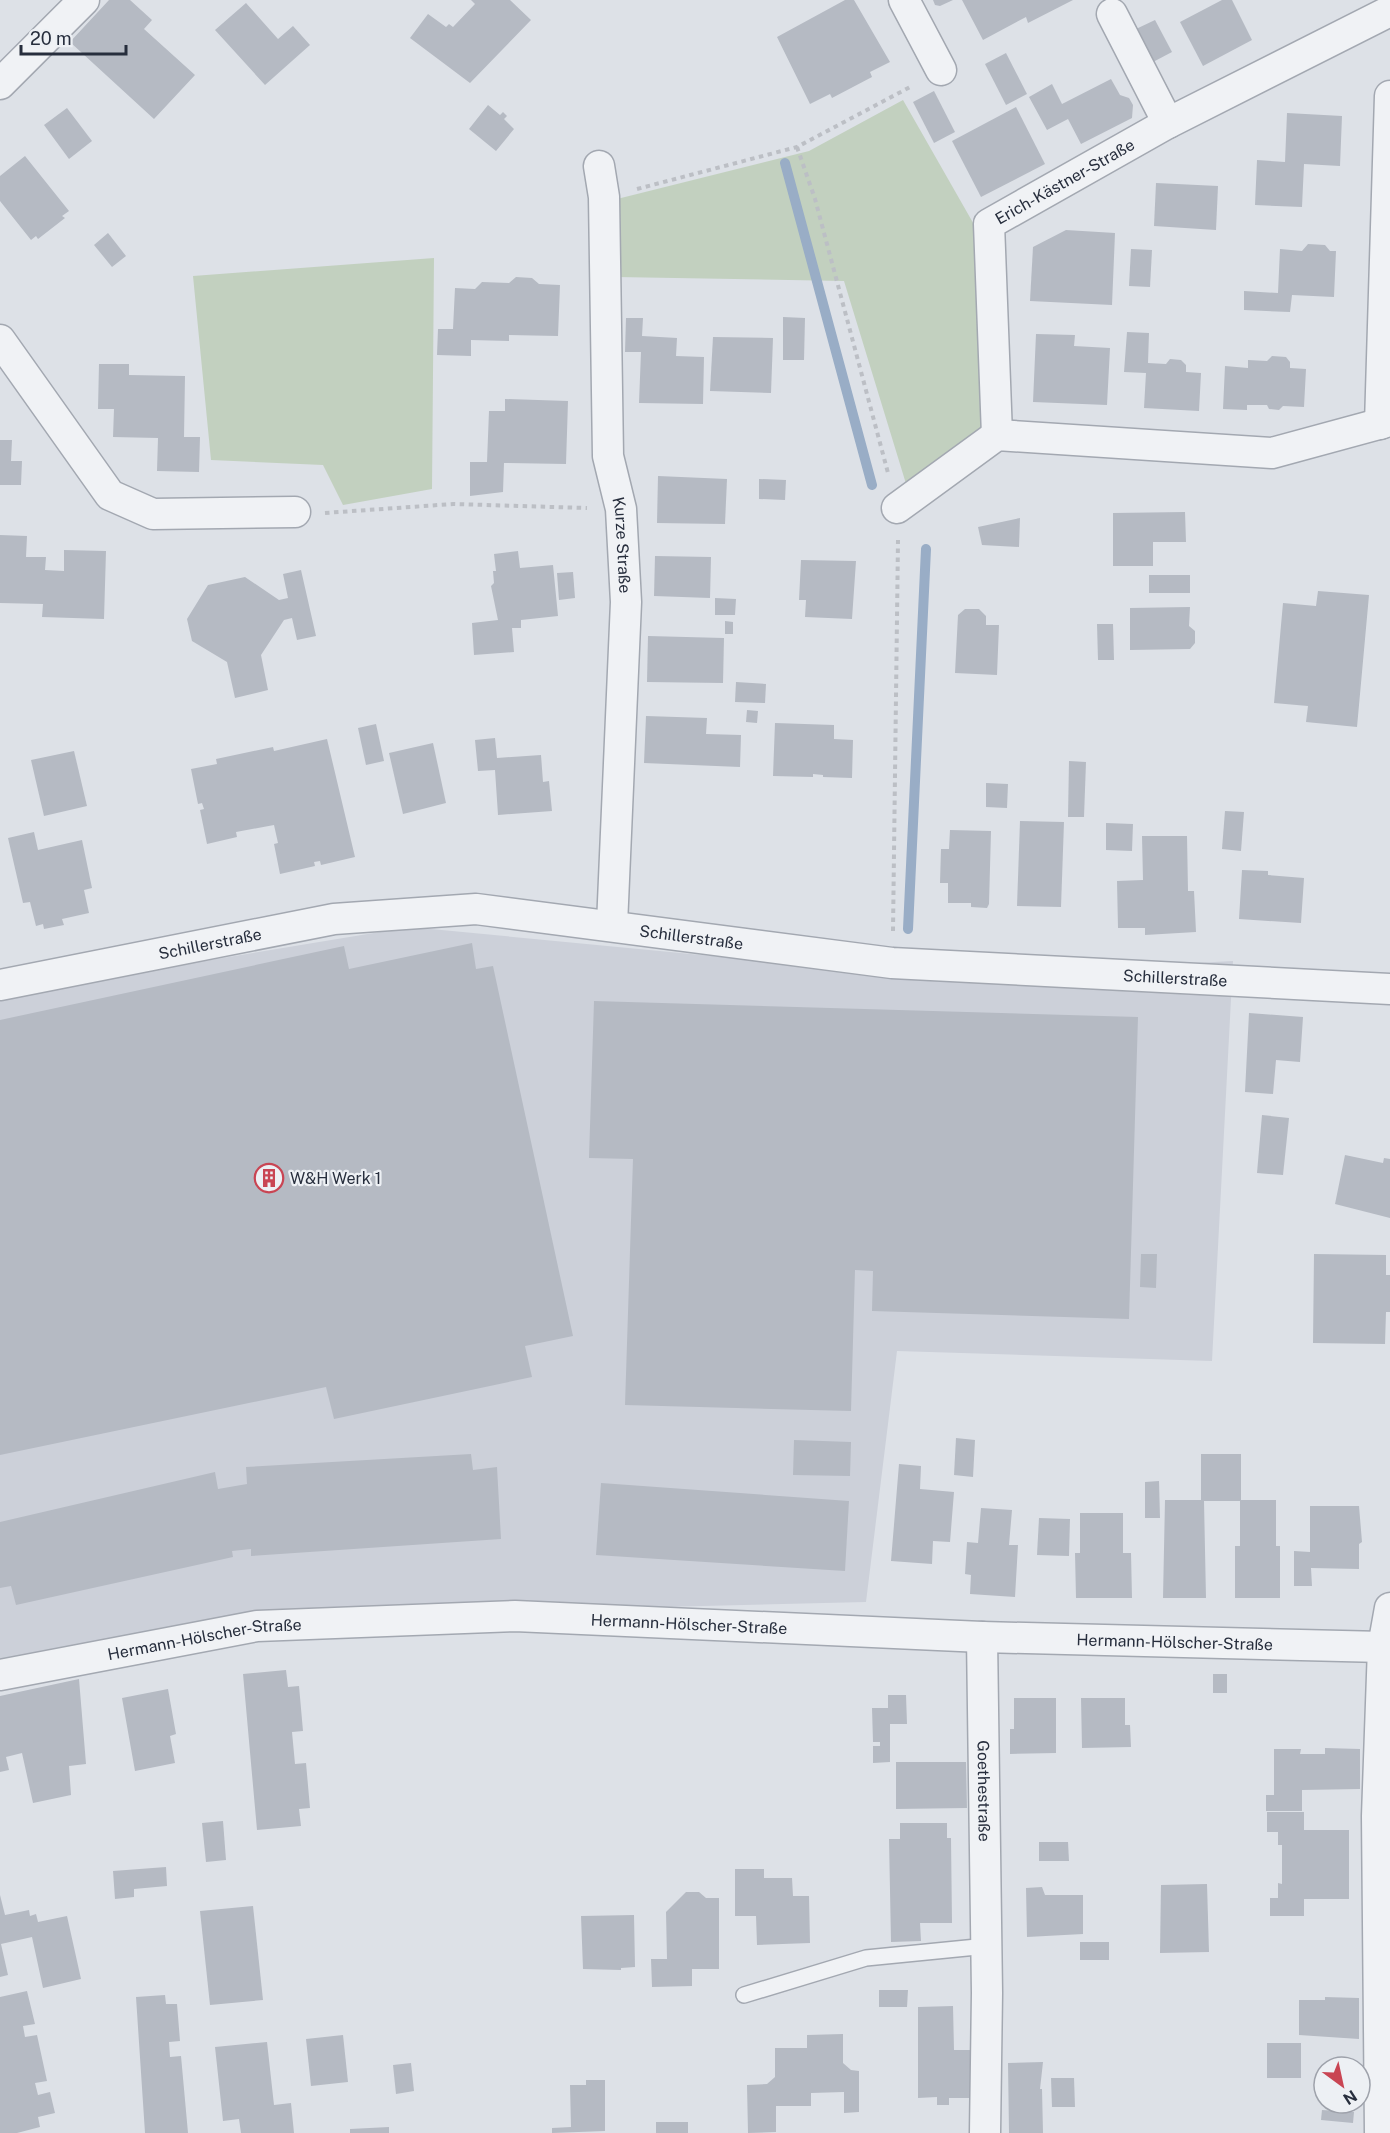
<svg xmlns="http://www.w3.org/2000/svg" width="1390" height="2133" font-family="'Public Sans',sans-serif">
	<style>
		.built { fill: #ccd0d9 }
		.green { fill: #c2d0bf }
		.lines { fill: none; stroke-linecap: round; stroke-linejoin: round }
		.stream { stroke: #99adc6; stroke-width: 10 }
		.building { fill: #b5bac3 }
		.service-casing { stroke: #a3a8b1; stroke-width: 18 }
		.minor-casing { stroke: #a3a8b1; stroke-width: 33 }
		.path { stroke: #bcbfc5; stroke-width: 4; stroke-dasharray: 4.5 4.5; stroke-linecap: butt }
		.service { stroke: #f0f2f5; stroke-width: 15 }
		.minor { stroke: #f0f2f5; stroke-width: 30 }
		.labels { text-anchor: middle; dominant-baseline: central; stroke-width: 4.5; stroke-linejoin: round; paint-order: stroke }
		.street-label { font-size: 16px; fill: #272e3d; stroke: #edf0f4 }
		.poi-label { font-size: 16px; fill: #272e3d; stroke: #edf0f4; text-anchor: start }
	</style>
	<rect width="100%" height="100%" fill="#dde1e7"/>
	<polygon class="built" points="410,927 930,977 1233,961 1212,1361 897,1351 866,1602 260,1617 0,1672 0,999 102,978"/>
	<g class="green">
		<polygon points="903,100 980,235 986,430 907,487 844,281 616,277 613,200 809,151"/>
		<polygon points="434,258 432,489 343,505 323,465 211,460 193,276"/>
	</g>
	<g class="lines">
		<g class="stream">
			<polyline points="785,163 872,485"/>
			<polyline points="908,929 926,549"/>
		</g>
	</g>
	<g class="building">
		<polygon points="109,0 130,0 152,20 144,29 195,75 154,119 70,42"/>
		<polygon points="471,0 510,0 531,20 470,83 410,38 428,14 446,27 449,24 453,27 475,4"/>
		<polygon points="845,0 854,0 890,62 870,72 872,77 832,98 830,94 810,104 777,37"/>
		<polygon points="933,0 953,0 940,6 935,5"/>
		<polygon points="962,0 1073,0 1028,23 1026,17 983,40"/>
		<polygon points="1222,0 1232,0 1252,40 1203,66 1180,22"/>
		<polygon points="246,3 278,39 293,26 310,45 265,85 215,30"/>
		<polygon points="1155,20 1172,52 1153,62 1136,29"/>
		<polygon points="1006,53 1027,94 1006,105 985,64"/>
		<polygon points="1111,79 1120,95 1129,98 1133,105 1132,118 1081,144 1068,119 1047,130 1029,97 1052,84 1062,104"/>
		<polygon points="934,91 955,132 934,143 913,102"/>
		<polygon points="488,105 500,115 503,112 507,116 504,119 514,129 496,151 469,129"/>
		<polygon points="1016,107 1045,164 981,197 952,141"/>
		<polygon points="67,108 92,141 69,159 44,125"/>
		<polygon points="1287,113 1342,116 1340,166 1304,164 1302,207 1255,205 1257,160 1285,162"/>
		<polygon points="25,156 69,211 62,216 65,218 38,239 36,236 31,240 0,201 0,176"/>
		<polygon points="1156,183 1218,186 1216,230 1154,226"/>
		<polygon points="1066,230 1115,233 1112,305 1030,301 1033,247"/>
		<polygon points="108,233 126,256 112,267 94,245"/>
		<polygon points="1308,244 1325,245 1330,251 1336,251 1334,297 1292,295 1290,312 1244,310 1244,291 1278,293 1280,249 1302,251"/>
		<polygon points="1131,249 1152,250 1150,287 1129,286"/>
		<polygon points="516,277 532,278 539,284 560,285 558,336 509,335 509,341 471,340 471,356 437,355 438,329 453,329 455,288 475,289 482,282 509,283"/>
		<polygon points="783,317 805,318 804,360 783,360"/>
		<polygon points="626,318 643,318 642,336 677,338 676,356 704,357 703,404 639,403 641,352 625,352"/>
		<polygon points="1127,332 1149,333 1148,363 1166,364 1170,359 1181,360 1186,365 1186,372 1201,373 1199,411 1144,408 1146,373 1124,372"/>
		<polygon points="1036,334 1075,335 1074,346 1110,348 1107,405 1033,402"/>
		<polygon points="713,337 773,338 771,393 710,391"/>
		<polygon points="1272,356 1286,357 1290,362 1290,368 1306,369 1304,407 1283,406 1279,410 1269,409 1267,405 1247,405 1247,410 1223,409 1225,366 1248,368 1248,360 1267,361"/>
		<polygon points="99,364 129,364 129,375 185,376 184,437 200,437 199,472 157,471 158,438 113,437 114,409 98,409"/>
		<polygon points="505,399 568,401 566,464 504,463 503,492 470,496 470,462 487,462 489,411 505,411"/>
		<polygon points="0,440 12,440 11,461 22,461 21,485 0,485"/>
		<polygon points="658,476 727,479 725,524 657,523"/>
		<polygon points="759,479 786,480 785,500 759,499"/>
		<polygon points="1185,512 1186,542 1153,542 1153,566 1113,566 1113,513"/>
		<polygon points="1020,518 1019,547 982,545 978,527"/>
		<polygon points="0,535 27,536 26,557 46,557 45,570 64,571 64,550 106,551 104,619 42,617 43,604 0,603"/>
		<polygon points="518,551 520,568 553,565 558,616 521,620 521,628 512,628 514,652 474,655 472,623 498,620 491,586 494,583 493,571 496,571 494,554"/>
		<polygon points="655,556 711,557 710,598 654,596"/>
		<polygon points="801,560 856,561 852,619 805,617 806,600 799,600"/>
		<polygon points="301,570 316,636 297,640 292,618 284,620 261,655 268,690 235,698 227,662 192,641 187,619 208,585 245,577 279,600 288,598 283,574"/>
		<polygon points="573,572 575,598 559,600 557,573"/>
		<rect x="1149" y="575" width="41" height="18"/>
		<polygon points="1318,591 1369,595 1357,727 1306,722 1308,706 1274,703 1283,603 1316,606"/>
		<polygon points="715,598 736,599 735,615 715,615"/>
		<polygon points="1190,607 1189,626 1195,631 1195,643 1190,649 1130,650 1130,608"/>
		<polygon points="965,609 979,609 986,616 986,625 999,625 997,675 955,673 958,615"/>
		<polygon points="725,621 733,622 733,634 725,634"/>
		<polygon points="1097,624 1113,624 1114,660 1098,660"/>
		<polygon points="648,636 724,638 723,683 647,682"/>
		<polygon points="736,682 766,684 765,703 735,702"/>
		<polygon points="747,710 758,711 757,723 746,722"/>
		<polygon points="646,716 707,718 706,734 741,735 740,767 644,763"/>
		<polygon points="775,723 834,725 834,739 853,740 852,778 823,777 823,775 813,774 813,777 773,776"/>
		<polygon points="376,724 384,761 366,765 358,728"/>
		<polygon points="495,738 497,758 541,755 543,782 549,781 552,811 498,815 495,770 478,771 475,740"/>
		<polygon points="327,739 355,857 321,865 320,861 314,862 315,866 280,874 274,844 278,843 274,825 236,832 237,837 207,844 200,810 204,809 202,803 198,804 191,769 217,764 216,759 273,747 274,751"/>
		<polygon points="433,743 446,803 403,814 389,753"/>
		<polygon points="74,751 87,806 44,816 31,760"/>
		<polygon points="1069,761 1086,762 1084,817 1068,817"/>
		<polygon points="986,783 1008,784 1007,808 986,807"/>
		<polygon points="1225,811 1244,812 1241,851 1222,849"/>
		<polygon points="1020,821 1064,822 1061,907 1017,906"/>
		<polygon points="1106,823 1133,824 1132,851 1106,850"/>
		<polygon points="950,830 991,831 989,904 987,908 971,907 971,903 948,903 948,883 940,883 941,849 949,849"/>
		<polygon points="34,832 38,850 82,840 92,888 84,890 89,913 62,919 64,925 44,929 43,924 36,926 30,902 23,903 8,838"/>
		<polygon points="1142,836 1187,836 1188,891 1194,891 1196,932 1145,935 1145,928 1118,928 1117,881 1143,880"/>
		<polygon points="1242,870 1268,871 1268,875 1304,878 1301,923 1239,919"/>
		<polygon points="472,943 476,969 493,966 573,1336 525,1346 532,1377 334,1419 326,1387 0,1455 0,1020 344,946 349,969"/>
		<polygon points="594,1001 1138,1017 1129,1319 872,1311 873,1271 855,1270 851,1411 625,1405 633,1159 589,1158"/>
		<polygon points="1249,1013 1303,1017 1300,1062 1276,1060 1273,1094 1245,1092"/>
		<polygon points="1262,1115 1289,1118 1283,1175 1257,1173"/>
		<polygon points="1345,1155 1383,1163 1384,1158 1390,1159 1390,1218 1335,1204"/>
		<polygon points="1141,1254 1157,1254 1156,1288 1140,1287"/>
		<polygon points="1314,1254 1386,1255 1386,1275 1390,1275 1390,1312 1386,1312 1385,1344 1313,1343"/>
		<polygon points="956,1438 975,1440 973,1477 954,1475"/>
		<polygon points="794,1440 851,1442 850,1476 793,1475"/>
		<polygon points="471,1454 473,1470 497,1467 501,1539 251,1556 251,1549 232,1551 233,1557 16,1605 11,1586 0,1588 0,1522 215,1472 218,1489 247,1484 246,1467"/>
		<polygon points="1201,1454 1241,1454 1241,1500 1276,1500 1276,1546 1280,1546 1280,1598 1235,1598 1235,1546 1240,1546 1240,1501 1204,1501 1206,1598 1163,1598 1165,1500 1201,1500"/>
		<polygon points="899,1464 921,1466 920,1489 954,1492 950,1542 933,1541 932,1564 891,1561"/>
		<polygon points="1159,1481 1160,1518 1145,1518 1145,1482"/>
		<polygon points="601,1483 849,1501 845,1571 596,1555"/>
		<polygon points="1310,1506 1359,1506 1362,1542 1359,1544 1359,1569 1311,1568 1312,1586 1294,1586 1294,1551 1310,1552"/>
		<polygon points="981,1508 1012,1510 1009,1545 1018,1545 1015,1597 970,1594 971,1575 965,1574 967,1542 978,1543"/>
		<polygon points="1080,1513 1123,1513 1123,1553 1131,1553 1132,1598 1076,1598 1075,1553 1080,1553"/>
		<polygon points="1039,1518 1070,1519 1069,1556 1037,1555"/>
		<polygon points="286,1670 288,1687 299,1686 303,1731 292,1732 295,1764 306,1763 310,1808 299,1809 301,1826 257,1830 243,1674"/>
		<rect x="1213" y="1674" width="14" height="19"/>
		<polygon points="79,1679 86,1764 69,1766 71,1795 33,1803 22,1753 6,1757 9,1770 0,1772 0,1696"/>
		<polygon points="168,1689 176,1734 170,1736 175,1763 135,1771 122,1698"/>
		<polygon points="888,1695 906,1695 907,1724 890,1724 890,1762 873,1763 873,1746 880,1746 880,1742 873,1742 872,1708 888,1708"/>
		<polygon points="1014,1698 1056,1698 1056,1753 1010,1754 1010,1729 1014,1729"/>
		<polygon points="1081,1698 1125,1698 1125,1725 1130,1725 1131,1747 1082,1748"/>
		<polygon points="1325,1748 1360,1749 1360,1789 1302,1790 1302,1811 1266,1811 1266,1795 1274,1795 1274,1749 1301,1749 1300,1754 1325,1754"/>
		<polygon points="896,1762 966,1762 967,1808 896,1809"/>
		<polygon points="1267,1812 1304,1812 1304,1830 1349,1830 1349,1899 1304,1899 1304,1916 1270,1916 1270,1898 1278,1898 1278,1883 1282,1884 1282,1845 1278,1845 1278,1832 1267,1832"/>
		<polygon points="223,1821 226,1860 206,1862 202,1823"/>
		<polygon points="900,1823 947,1823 947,1838 951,1838 952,1923 920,1923 921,1941 891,1942 889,1839 900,1839"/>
		<polygon points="1039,1842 1068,1842 1069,1861 1039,1861"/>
		<polygon points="166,1867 167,1886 134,1889 134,1897 115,1899 113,1871"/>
		<polygon points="735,1869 764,1869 764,1878 792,1878 793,1896 809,1896 810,1943 757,1945 756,1916 735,1916"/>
		<polygon points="1207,1884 1209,1952 1160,1953 1161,1885"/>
		<polygon points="1042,1887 1045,1895 1083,1895 1083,1934 1027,1937 1026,1888"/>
		<polygon points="686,1892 699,1892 706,1898 719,1898 719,1969 692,1969 692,1986 652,1987 651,1959 667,1959 666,1912"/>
		<polygon points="0,1895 5,1915 29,1910 30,1916 36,1914 38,1922 67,1916 81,1979 43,1988 32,1937 1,1944 8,1975 0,1977"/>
		<polygon points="253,1906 263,2000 210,2005 200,1911"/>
		<polygon points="634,1915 635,1967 621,1968 621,1970 583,1969 581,1916"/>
		<rect x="1080" y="1942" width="29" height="18"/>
		<polygon points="879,1990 908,1990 907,2007 879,2007"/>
		<polygon points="27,1991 35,2024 23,2026 25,2037 37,2035 47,2081 35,2083 38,2095 50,2092 55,2113 38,2117 40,2127 17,2133 0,2133 0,1997"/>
		<polygon points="165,1995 166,2004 177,2004 180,2041 169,2042 170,2057 181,2056 188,2133 145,2133 136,1997"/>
		<polygon points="1325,1997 1359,1998 1359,2039 1299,2035 1299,2000 1325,2000"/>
		<polygon points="953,2006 954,2050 970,2050 971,2098 949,2098 949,2105 937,2105 937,2097 918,2098 918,2007"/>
		<polygon points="843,2034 843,2063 851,2070 859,2071 859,2112 844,2113 844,2092 811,2093 811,2106 776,2106 776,2132 748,2133 747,2085 767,2084 775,2077 775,2048 807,2048 807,2035"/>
		<polygon points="343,2035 348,2082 311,2086 306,2039"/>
		<polygon points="267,2042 274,2105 291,2103 294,2133 241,2133 239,2119 223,2121 215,2047"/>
		<rect x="1267" y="2043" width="34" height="35"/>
		<polygon points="1043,2062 1040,2089 1042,2089 1043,2133 1009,2133 1008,2063"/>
		<polygon points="411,2063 414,2091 396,2094 393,2065"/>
		<polygon points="1051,2078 1074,2078 1075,2107 1052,2107"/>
		<polygon points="586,2080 605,2080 605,2131 552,2133 552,2128 571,2127 570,2085 586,2085"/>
		<polygon points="1322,2110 1354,2112 1353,2123 1321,2120"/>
		<rect x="656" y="2122" width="32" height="11"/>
		<polygon points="389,2127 389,2133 350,2133 350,2129"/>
	</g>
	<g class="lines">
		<g class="service-casing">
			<polyline id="service" points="744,1995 866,1958 987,1946"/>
		</g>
		<g class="minor-casing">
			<g id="minor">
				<polyline points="904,0 941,70"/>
				<polyline points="1112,14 1168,123"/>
				<polyline points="0,84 84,0"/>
				<path id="s1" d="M599,166l5,31 4,259 13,53 5,93 -14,323"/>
				<polyline points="0,340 110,495 153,514 295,512"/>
				<polyline points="1380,424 1390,96"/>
				<path id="s2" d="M997,435l-8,-211 179,-101 222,-112"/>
				<polyline points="897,508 997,435 1272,453 1390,421"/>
				<path id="s3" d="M0,985l334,-66 142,-10 416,54 498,26"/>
				<path id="s4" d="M982,1637l5,356 -2,140"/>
				<path id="s5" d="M0,1675l257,-49 258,-10 467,21 401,10"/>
				<polyline points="1380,2133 1377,1816 1383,1647 1390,1608"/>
			</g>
		</g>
		<g class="path">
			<polyline points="797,147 815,199 888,473"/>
			<polyline points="637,189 797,147 912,86"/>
			<polyline points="325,513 453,504 587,508"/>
			<polyline points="893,931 898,540"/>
		</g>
		<use href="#service" class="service"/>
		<use href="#minor" class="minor"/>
	</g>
	<defs>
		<g id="building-ring" transform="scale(1.5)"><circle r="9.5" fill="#edf0f4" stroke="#c94553" stroke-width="1.5"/><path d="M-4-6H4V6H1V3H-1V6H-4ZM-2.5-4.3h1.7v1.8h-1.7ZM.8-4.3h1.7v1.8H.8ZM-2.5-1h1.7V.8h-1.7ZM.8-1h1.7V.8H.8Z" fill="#c94553"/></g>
	</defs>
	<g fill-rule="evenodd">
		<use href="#building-ring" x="269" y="1178"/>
	</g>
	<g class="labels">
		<g class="street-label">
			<text stroke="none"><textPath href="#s2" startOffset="298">Erich-Kästner-Straße</textPath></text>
			<text stroke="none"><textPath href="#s1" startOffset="381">Kurze Straße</textPath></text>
			<text stroke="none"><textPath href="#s3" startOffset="700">Schillerstraße</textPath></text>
			<text stroke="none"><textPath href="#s3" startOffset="214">Schillerstraße</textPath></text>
			<text stroke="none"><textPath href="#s3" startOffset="1186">Schillerstraße</textPath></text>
			<text stroke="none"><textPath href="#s5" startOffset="694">Hermann-Hölscher-Straße</textPath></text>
			<text stroke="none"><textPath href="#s5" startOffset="208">Hermann-Hölscher-Straße</textPath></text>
			<text stroke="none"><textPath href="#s5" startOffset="1180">Hermann-Hölscher-Straße</textPath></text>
			<text stroke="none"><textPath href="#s4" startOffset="154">Goethestraße</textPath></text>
		</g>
		<g class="poi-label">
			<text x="290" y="1178">W&amp;H Werk 1</text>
		</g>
	</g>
	<g transform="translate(1342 2085) rotate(147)"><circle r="28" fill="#edf0f4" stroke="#9ea2ab" stroke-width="1.5"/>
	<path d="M0-4.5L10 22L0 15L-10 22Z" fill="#c94553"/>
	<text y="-9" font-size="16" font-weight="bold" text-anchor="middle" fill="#272e3d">N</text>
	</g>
	<path d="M21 45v9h105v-9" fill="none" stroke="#272e3d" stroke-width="3"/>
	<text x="30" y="45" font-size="18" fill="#272e3d" stroke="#edf0f4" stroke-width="4.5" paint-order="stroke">20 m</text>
</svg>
